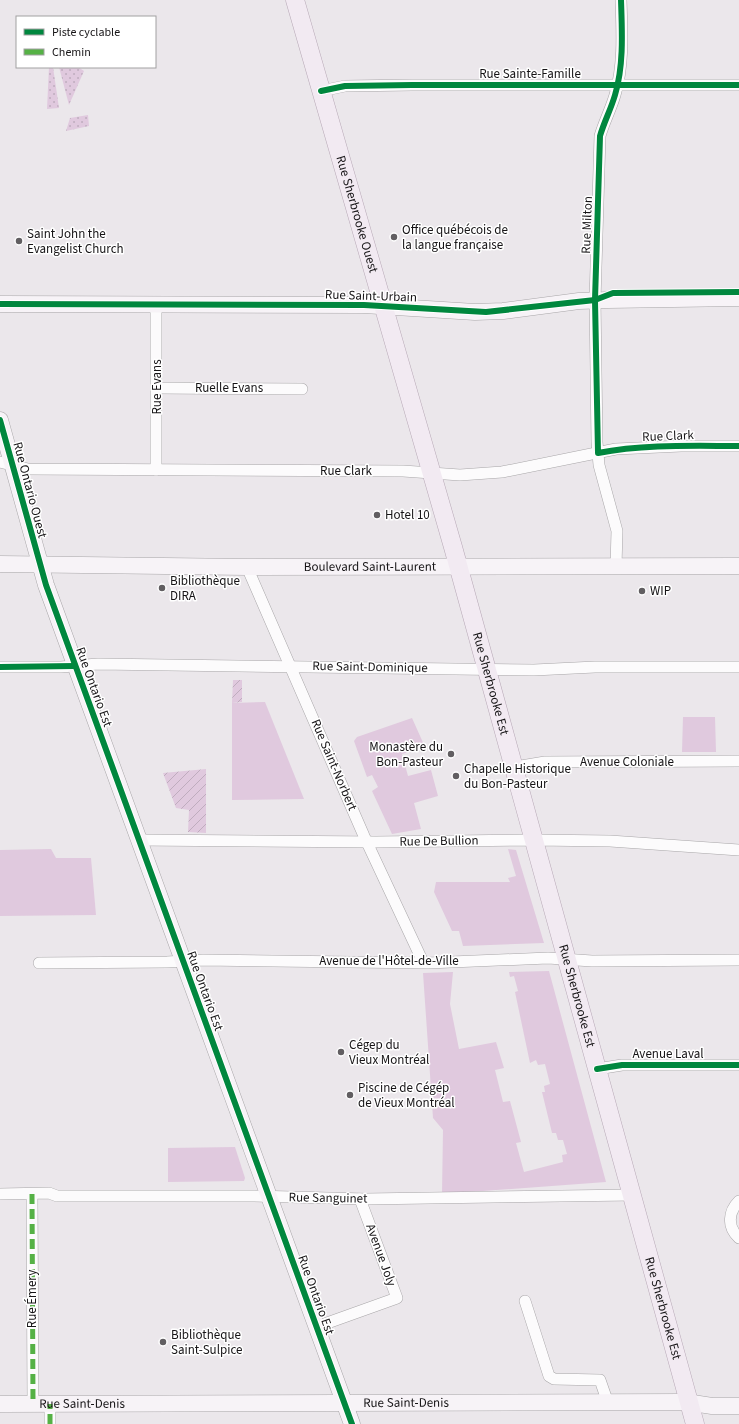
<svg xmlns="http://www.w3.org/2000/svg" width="739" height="1424" font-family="'Source Sans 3',sans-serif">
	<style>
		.grass { fill: url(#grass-dots) }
		.park { fill: #e0c9de }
		.garden { fill: url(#garden-furrows) }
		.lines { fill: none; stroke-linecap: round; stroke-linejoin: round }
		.street-casing { stroke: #a8a6a8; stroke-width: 12 }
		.secondary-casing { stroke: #a8a6a8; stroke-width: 17 }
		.primary-casing { stroke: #b7a8b6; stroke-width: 19 }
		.street { stroke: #fcfbfc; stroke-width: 11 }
		.secondary { stroke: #f7f3f7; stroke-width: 16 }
		.primary { stroke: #f2eaf2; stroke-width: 18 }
		.quiet { stroke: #55b145; stroke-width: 5; stroke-dasharray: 10 5; stroke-linecap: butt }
		.cycleway-casing { stroke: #fff; stroke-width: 8 }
		.cycleway { stroke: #00873e; stroke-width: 6 }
		.poi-dot { fill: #615e61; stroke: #fff; stroke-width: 1.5 }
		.labels { text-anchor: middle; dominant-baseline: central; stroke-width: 3; stroke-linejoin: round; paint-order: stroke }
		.street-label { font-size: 13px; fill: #161416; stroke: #fff }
		.poi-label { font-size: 13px; fill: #161416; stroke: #fff; text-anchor: start }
	</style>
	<defs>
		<pattern id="grass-dots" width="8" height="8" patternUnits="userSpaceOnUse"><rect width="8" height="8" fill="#e0c9de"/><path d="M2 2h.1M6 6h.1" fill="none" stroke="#bfacbe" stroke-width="1.8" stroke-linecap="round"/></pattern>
		<pattern id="garden-furrows" width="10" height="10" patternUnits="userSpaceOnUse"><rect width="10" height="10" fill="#e0c9de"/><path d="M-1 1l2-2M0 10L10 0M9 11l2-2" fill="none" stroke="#bfacbe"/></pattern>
	</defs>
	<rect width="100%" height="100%" fill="#ebe7eb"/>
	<g class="grass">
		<polygon points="49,67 53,67 59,108 47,109"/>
		<polygon points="59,67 78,67 84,71 69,105"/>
		<polygon points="88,115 89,126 66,131 70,118"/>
	</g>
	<g class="park">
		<polygon points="265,702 304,799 232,800 232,703"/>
		<polygon points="683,717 715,717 716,752 682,752"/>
		<polygon points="412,718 425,747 402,754 408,776 431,770 438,796 414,803 421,829 392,834 372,791 378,787 372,775 367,777 354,741 357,737"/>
		<polygon points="51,849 56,858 91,858 96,915 0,916 0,850"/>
		<polygon points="508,849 516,850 544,943 463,946 459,931 452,931 434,892 436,882 510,882 508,878 516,876"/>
		<polygon points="549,971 606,1182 442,1194 443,1130 433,1118 423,973 453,972 450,1004 459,1049 496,1042 504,1068 495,1070 503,1102 510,1101 521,1142 516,1143 524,1172 563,1162 562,1155 567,1154 563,1140 558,1140 556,1133 552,1133 542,1092 545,1092 544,1086 550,1084 545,1064 538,1065 536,1060 530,1063 515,992 518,991 514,976 510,977 509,972"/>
		<polygon points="235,1147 245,1178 244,1181 168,1182 168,1148"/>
	</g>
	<g class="garden">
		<polygon points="233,680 242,680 242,702 232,703"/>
		<polygon points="206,769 206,833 188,832 189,810 176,808 163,773"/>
	</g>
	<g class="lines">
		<g class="street-casing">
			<g id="street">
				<polyline points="321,91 345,86 412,85 739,85"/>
				<polyline points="156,304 156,470"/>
				<polyline points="157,388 302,389"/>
				<polyline points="0,462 28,469 403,471 460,475 502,472 616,449 681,446 739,446"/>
				<path d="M616,566l1,-35 -18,-66 -2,-23 -2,-142 5,-164c4,-14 11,-27 15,-41 9,-30 7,-64 6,-95"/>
				<polyline points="247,567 364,836 423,962"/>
				<polyline points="0,667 61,667 98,664 534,670 595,667 739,667"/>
				<polyline points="515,767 545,762 739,761"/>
				<polyline points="138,840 376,842 535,840 610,841 739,850"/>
				<polyline points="39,963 167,962 203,960 428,963 548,958 592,961 739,960"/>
				<polyline points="597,1069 622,1065 739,1065"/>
				<polyline points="0,1194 49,1193 57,1196 254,1196 366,1199 632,1195"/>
				<polyline points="32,1194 33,1404"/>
				<path d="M739,1201c-11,11 -12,26 0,37"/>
				<polyline points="525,1301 549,1376 554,1379 600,1380 608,1403"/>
				<polyline points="316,1327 397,1298 360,1199"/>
				<polyline points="50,1424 50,1404"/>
			</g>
		</g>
		<g class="secondary-casing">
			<g id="secondary">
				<polyline points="0,304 364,305 475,312 503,311 579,301 608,300 739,298"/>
				<polyline points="0,420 46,585 352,1424"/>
				<path id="s1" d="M0,564l247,3 492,-1"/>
				<path id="s2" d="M0,1404l686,-2 26,4h27"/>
			</g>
		</g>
		<g class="primary-casing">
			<g id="primary">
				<path id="s3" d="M295,0l158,547 242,877"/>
			</g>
		</g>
		<use href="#street" class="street"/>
		<use href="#secondary" class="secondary"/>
		<use href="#primary" class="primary"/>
		<g class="quiet">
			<polyline points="32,1194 33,1404"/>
			<polyline points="50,1424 50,1404"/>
		</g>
		<g class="cycleway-casing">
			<g id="cycleway">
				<path d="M621,0c1,31 3,65 -6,95 -4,14 -11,27 -15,41l-5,164 3,153c46,-9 95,-7 141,-7"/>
				<polyline points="321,91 345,86 412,85 739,85"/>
				<polyline points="0,304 364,305 486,312 595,300 613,293 739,292"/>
				<polyline points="0,420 46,585 352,1424"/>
				<polyline points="0,667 75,666"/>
				<polyline points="597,1069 622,1065 739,1065"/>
			</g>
		</g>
		<use href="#cycleway" class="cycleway"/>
	</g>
	<g class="poi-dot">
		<circle cx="394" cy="237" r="4"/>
		<circle cx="19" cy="241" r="4"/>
		<circle cx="377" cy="515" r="4"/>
		<circle cx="162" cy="588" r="4"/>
		<circle cx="642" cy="591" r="4"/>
		<circle cx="451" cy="754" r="4"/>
		<circle cx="456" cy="776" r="4"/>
		<circle cx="341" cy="1052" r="4"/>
		<circle cx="350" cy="1095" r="4"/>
		<circle cx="163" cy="1342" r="4"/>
	</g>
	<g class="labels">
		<g class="street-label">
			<text x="530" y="74">Rue Sainte-Famille</text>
			<text stroke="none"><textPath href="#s3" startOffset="223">Rue Sherbrooke Ouest</textPath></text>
			<text transform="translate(587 225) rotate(-88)">Rue Milton</text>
			<text transform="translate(371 296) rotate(2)">Rue Saint-Urbain</text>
			<text transform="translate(157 387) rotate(-90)">Rue Evans</text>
			<text x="229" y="388">Ruelle Evans</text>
			<text transform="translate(668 436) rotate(-2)">Rue Clark</text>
			<text x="346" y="471">Rue Clark</text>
			<text transform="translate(30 490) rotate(75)">Rue Ontario Ouest</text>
			<text stroke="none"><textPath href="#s1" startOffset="370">Boulevard Saint-Laurent</textPath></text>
			<text transform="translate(370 667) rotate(1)">Rue Saint-Dominique</text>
			<text stroke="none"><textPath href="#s3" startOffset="711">Rue Sherbrooke Est</textPath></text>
			<text transform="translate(94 687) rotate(70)">Rue Ontario Est</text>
			<text x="627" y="762">Avenue Coloniale</text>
			<text transform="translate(334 765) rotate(67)">Rue Saint-Norbert</text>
			<text transform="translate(439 841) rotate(-1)">Rue De Bullion</text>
			<text x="389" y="961">Avenue de l'Hôtel-de-Ville</text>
			<text transform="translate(205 991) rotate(70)">Rue Ontario Est</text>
			<text stroke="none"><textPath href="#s3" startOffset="1035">Rue Sherbrooke Est</textPath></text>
			<text x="668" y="1054">Avenue Laval</text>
			<text transform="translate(328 1198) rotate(1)">Rue Sanguinet</text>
			<text transform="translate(381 1255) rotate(70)">Avenue Joly</text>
			<text transform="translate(316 1295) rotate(70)">Rue Ontario Est</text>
			<text transform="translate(32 1299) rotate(-90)">Rue Émery</text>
			<text stroke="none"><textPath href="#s3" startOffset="1359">Rue Sherbrooke Est</textPath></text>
			<text stroke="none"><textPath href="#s2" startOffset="82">Rue Saint-Denis</textPath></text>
			<text stroke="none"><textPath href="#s2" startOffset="406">Rue Saint-Denis</textPath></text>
		</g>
		<g class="poi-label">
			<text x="402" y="230">Office québécois de<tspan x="402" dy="15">la langue française</tspan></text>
			<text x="27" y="234">Saint John the<tspan x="27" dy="15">Evangelist Church</tspan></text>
			<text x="385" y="515">Hotel 10</text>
			<text x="170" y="581">Bibliothèque<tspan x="170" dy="15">DIRA</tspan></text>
			<text x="650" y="591">WIP</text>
			<text x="443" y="747" text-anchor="end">Monastère du<tspan x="443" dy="15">Bon-Pasteur</tspan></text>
			<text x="464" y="769">Chapelle Historique<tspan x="464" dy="15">du Bon-Pasteur</tspan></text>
			<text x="349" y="1045">Cégep du<tspan x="349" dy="15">Vieux Montréal</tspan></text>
			<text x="358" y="1088">Piscine de Cégép<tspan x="358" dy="15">de Vieux Montréal</tspan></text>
			<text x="171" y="1335">Bibliothèque<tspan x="171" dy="15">Saint-Sulpice</tspan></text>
		</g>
	</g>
	<rect x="16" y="16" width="140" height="52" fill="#ffffff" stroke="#a2a1a2"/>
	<rect x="24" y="29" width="20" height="6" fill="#00873e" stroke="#a2a1a2"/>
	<text x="52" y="36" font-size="12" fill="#161416">Piste cyclable</text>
	<rect x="24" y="49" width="20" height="6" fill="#55b145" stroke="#a2a1a2"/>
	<text x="52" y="56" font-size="12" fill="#161416">Chemin</text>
</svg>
